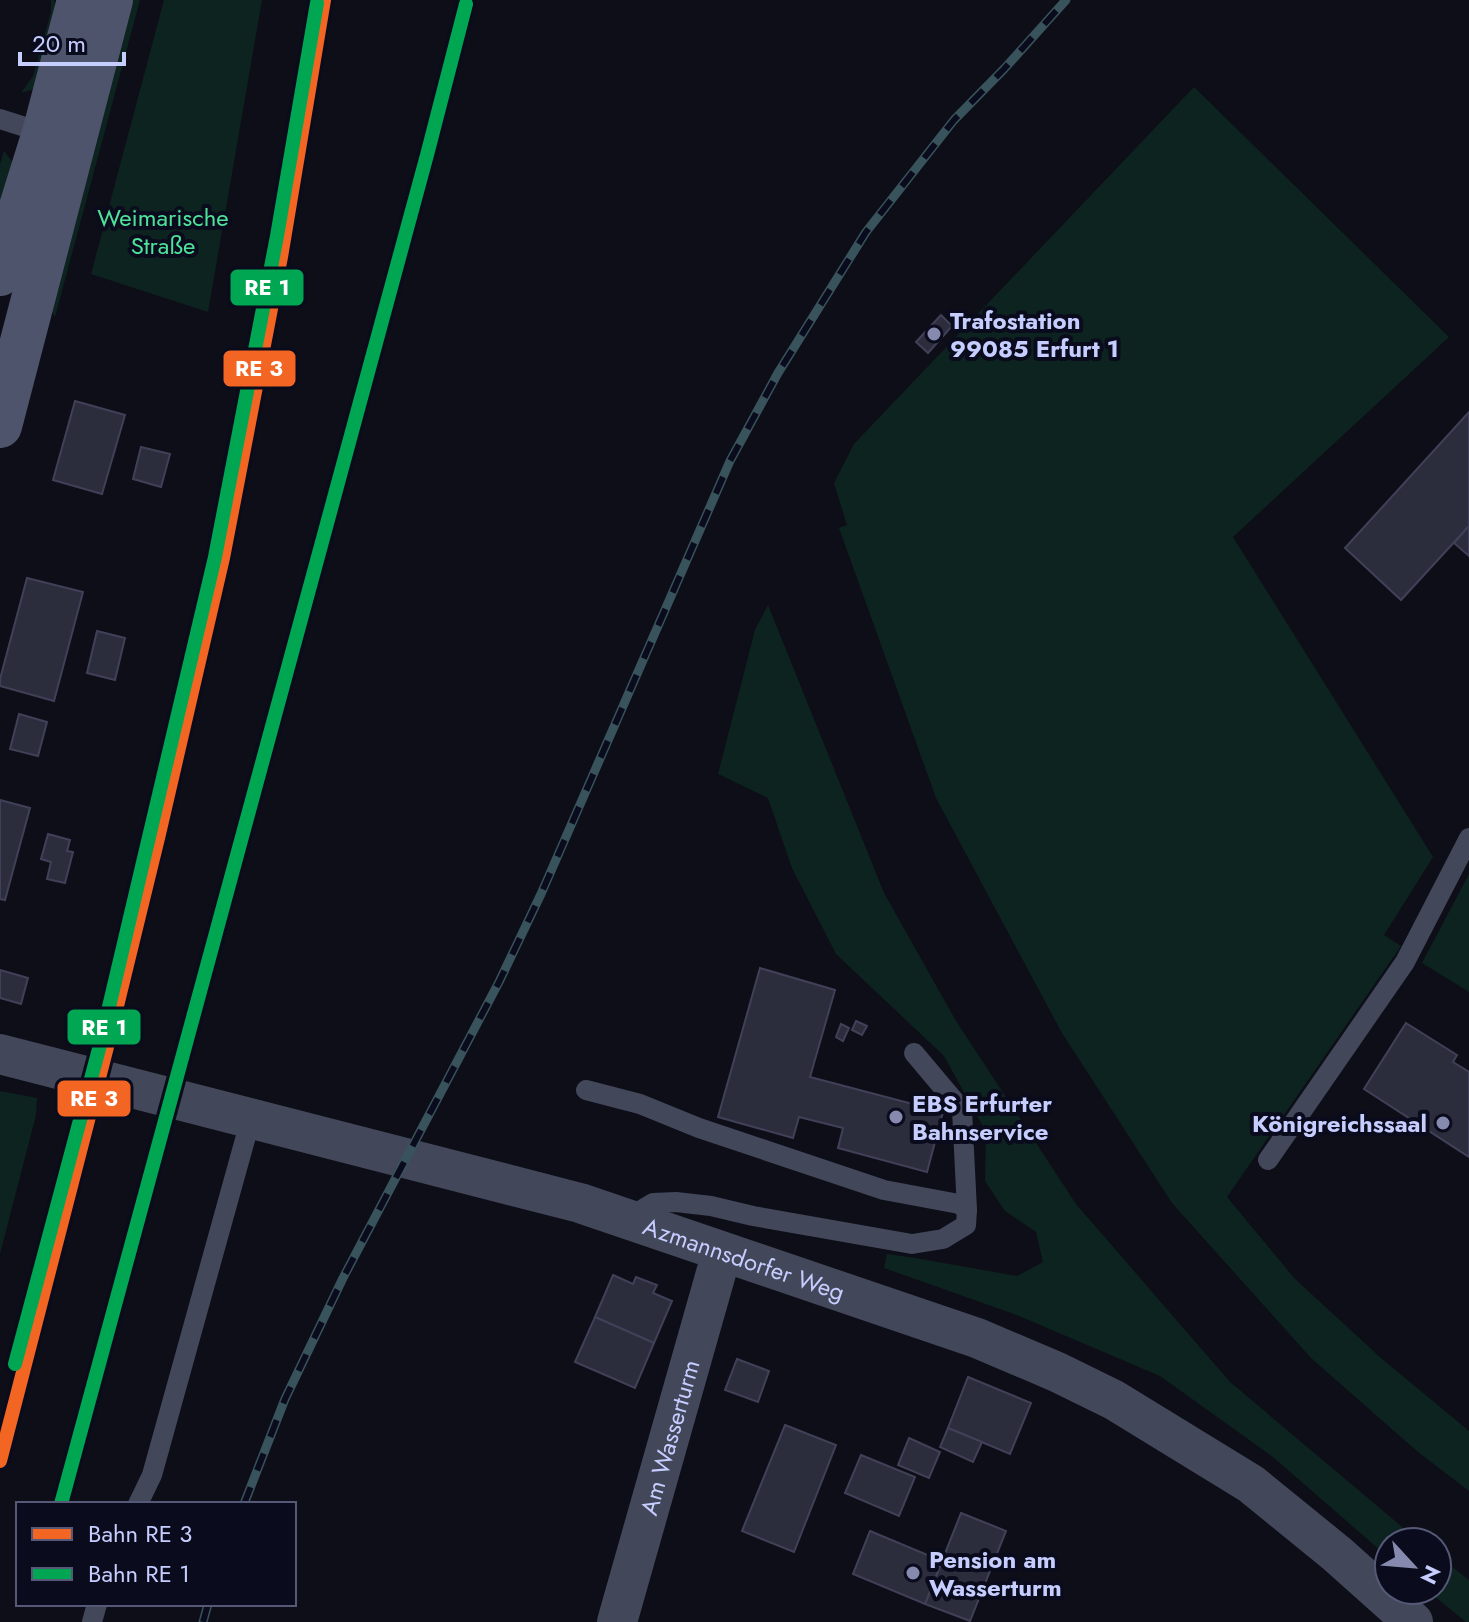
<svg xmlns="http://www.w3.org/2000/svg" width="1469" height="1622" font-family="Jost,sans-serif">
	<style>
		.green { fill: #0d231f }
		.building { fill: #2b2c3c; stroke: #404158; stroke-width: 2 }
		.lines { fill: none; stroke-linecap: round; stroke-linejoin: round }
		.lane { stroke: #42475a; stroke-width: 20 }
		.street { stroke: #42475a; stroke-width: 40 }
		.secondary { stroke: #4f546d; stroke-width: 44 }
		.rail-casing { stroke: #38535b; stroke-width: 9 }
		.rail { stroke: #0a0b1c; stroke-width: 6; stroke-dasharray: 18; stroke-linecap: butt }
		.rail-1-casing { stroke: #0a0b1c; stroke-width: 20 }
		.rail-2-casing { stroke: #0a0b1c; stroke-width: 20 }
		.rail-1 { stroke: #f26522; stroke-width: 14 }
		.rail-2 { stroke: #00a651; stroke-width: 14 }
		.poi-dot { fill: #868aae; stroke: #0a0b1c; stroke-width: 3 }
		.labels { text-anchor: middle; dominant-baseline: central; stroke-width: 8; stroke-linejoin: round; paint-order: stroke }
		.park-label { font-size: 24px; fill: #4ee39b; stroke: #0a0b1c }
		.poi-label { font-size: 24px; font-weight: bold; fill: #c6cdff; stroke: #0a0b1c; text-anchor: start }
		.street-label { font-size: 24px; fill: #c6cdff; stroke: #0a0b1c }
		.line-badge { stroke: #0a0b1c; stroke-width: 3 }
		.badge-label { font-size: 22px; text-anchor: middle; font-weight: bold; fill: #fff }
	</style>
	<rect width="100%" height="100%" fill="#0e0e18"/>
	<g class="green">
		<polygon points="51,0 54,0 58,15 37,88 21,93 33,76 51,12"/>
		<polygon points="130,0 140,0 55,317 48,304"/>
		<polygon points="164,0 262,0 208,312 91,274"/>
		<polygon points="1194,87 1449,337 1233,537 1433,857 1384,935 1401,946 1227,1197 1295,1279 1381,1358 1469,1431 1469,1491 1418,1452 1311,1358 1172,1203 1062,1033 936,798 839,528 847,525 834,483 854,444"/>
		<polygon points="4,151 15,165 0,212 0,164"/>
		<polygon points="768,605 884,893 956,1021 1076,1204 1230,1382 1420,1542 1389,1542 1389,1558 1273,1457 1160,1376 1014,1314 884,1268 887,1254 915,1258 1017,1276 1043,1262 1036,1232 1005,1211 985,1181 986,1132 944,1056 836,954 792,868 768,798 718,774 755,630"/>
		<polygon points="1469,874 1469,992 1422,963"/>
		<polygon points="0,1091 37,1098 36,1115 0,1254"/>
		<polygon points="1437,1555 1469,1580 1469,1622 1466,1622 1427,1590 1437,1590"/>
	</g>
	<g class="building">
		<polygon points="941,315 952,326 928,353 916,342"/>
		<polygon points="75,401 125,415 102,494 53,480"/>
		<polygon points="1469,412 1469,526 1401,600 1345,548"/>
		<polygon points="141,447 170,454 161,487 133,479"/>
		<polygon points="1469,526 1469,556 1454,543"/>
		<polygon points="27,578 83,592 54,701 0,686 0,679"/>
		<polygon points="97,631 125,638 115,680 87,673"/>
		<polygon points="19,714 47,722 38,756 10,749"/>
		<polygon points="0,800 30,808 5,900 0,899"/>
		<polygon points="48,834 70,840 67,851 73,852 65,883 47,879 51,862 41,859"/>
		<polygon points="760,968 835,990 810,1077 943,1112 927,1172 838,1148 843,1128 799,1117 793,1138 718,1117"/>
		<polygon points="0,970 28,978 21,1004 0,998"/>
		<polygon points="856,1021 867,1026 862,1035 852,1030"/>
		<polygon points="1406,1023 1457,1055 1453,1062 1469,1072 1469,1157 1364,1089"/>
		<polygon points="841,1024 849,1028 843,1041 836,1037"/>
		<polygon points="613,1275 633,1284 636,1277 657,1285 653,1293 672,1301 654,1343 595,1317"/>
		<polygon points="595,1317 654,1343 635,1388 575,1362"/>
		<polygon points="737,1359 769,1371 758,1402 725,1390"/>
		<polygon points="968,1377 1031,1403 1010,1454 948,1428"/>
		<polygon points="785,1425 836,1445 794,1552 742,1531"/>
		<polygon points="948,1428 982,1442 973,1462 940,1447"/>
		<polygon points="909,1438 940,1452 929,1478 898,1465"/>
		<polygon points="861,1455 915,1477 899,1516 845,1493"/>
		<polygon points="961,1513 1006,1531 970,1621 925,1604"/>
		<polygon points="870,1531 942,1561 925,1604 853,1574"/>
	</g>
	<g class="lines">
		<g class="lane">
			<polyline points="0,119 44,133"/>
			<polyline points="914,1053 962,1110 967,1210"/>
			<polyline points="586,1090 640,1104 699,1128 884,1190 959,1204 967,1210 966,1225 943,1239 912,1244 753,1216 711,1206 676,1202 653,1203 643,1209 639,1223"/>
			<polyline points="1268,1160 1405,962 1469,838"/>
			<polyline points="138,1504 152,1475 251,1118"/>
			<polyline points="92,1622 97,1604"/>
		</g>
		<g class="street">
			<path id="s1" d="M0,1054l580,149 397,135 80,34 57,28 137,84 86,70 76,68"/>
			<path id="s2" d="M617,1622l105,-370"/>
		</g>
		<g class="secondary">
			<polyline points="0,274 44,133 79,0"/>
			<polyline points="0,426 111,0"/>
		</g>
		<g class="rail-casing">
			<g id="rail">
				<polyline points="244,1504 285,1399 343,1278 499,982 541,894 730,461 778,373 866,232 954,120 1004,69 1066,0"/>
				<polyline points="203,1622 208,1604"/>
			</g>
		</g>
		<use href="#rail" class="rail"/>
		<g class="rail-1-casing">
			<polyline id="rail-1" points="0,1461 107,1047 159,834 223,558 281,257 324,0"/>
		</g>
		<g class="rail-2-casing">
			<g id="rail-2">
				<polyline points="15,1364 100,1045 215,557 277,236 317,3"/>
				<polyline points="61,1504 427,155 466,4"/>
			</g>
		</g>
		<use href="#rail-1" class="rail-1"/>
		<use href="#rail-2" class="rail-2"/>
	</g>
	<g class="poi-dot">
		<circle cx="934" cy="334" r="8"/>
		<circle cx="896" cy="1117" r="8"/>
		<circle cx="1443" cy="1123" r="8"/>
		<circle cx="913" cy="1573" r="8"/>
	</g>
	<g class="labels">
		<g class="park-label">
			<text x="163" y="217">Weimarische<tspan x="163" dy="28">Straße</tspan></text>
		</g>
		<g class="poi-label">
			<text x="950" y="320">Trafostation<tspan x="950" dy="28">99085 Erfurt 1</tspan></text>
			<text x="912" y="1103">EBS Erfurter<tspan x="912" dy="28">Bahnservice</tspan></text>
			<text x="1427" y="1123" text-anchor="end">Königreichssaal</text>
			<text x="929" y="1559">Pension am<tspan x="929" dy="28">Wasserturm</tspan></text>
		</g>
		<g class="street-label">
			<text stroke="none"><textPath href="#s1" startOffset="772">Azmannsdorfer Weg</textPath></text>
			<text stroke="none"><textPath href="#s2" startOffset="192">Am Wasserturm</textPath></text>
		</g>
	</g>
	<g class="line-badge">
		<rect x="229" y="268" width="76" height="39" rx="8" fill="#00a651"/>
		<rect x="222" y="349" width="75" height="39" rx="8" fill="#f26522"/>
		<rect x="66" y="1008" width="76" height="38" rx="8" fill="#00a651"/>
		<rect x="56" y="1079" width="76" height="39" rx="8" fill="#f26522"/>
	</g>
	<g class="badge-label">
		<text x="267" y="295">RE 1</text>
		<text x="259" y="376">RE 3</text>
		<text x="104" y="1035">RE 1</text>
		<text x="94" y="1106">RE 3</text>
	</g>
	<rect x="16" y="1502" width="280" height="104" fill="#0a0b1c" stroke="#555977" stroke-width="2"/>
	<rect x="32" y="1528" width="40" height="12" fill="#f26522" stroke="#555977" stroke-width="2"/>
	<text x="88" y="1542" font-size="24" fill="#c6cdff">Bahn RE 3</text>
	<rect x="32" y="1568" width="40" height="12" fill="#00a651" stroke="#555977" stroke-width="2"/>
	<text x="88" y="1582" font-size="24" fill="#c6cdff">Bahn RE 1</text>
	<g transform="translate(1413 1566) rotate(116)"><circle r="38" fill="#0a0b1c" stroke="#555977" stroke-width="2"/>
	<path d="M0-6L14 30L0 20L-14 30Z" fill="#868aae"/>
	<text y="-12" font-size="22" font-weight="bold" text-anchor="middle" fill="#c6cdff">N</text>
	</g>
	<path d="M20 52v12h104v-12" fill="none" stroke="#c6cdff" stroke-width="4"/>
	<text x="32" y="52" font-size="24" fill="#c6cdff" stroke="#0a0b1c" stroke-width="6" paint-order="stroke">20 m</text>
</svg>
